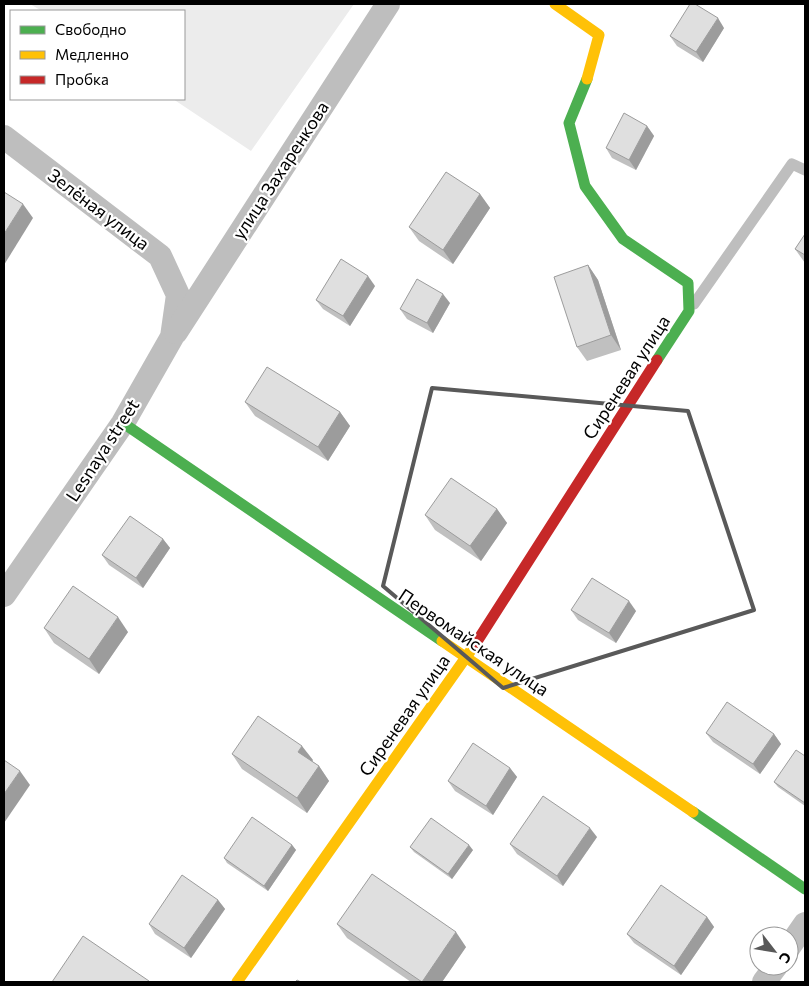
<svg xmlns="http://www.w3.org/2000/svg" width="809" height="986" font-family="Commissioner,sans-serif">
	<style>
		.green { fill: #ececec }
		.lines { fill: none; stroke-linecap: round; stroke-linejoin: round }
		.lane { stroke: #bebebe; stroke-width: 11 }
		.street { stroke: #bebebe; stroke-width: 24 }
		.fast { stroke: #4caf50; stroke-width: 11 }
		.slow { stroke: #ffc107; stroke-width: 11 }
		.jam { stroke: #c62828; stroke-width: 11 }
		.wall { fill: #c0c0c0 }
		.shaded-wall { fill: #9c9c9c }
		.building { fill: #dfdfdf; stroke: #9c9c9c }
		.marked { fill: none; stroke: #595959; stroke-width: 4; stroke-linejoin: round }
		.labels { text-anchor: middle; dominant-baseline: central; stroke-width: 4.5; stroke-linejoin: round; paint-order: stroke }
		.street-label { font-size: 18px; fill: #000; stroke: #fff }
	</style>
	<rect width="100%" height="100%" fill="#fff"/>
	<polygon class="green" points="30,4 354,4 251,151 173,99 184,99 184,11 42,11"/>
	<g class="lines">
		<polyline class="lane" points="694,304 792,164 805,170"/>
		<g class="street">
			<polyline points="4,137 160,256 178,295 172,337 123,423 4,595"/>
			<polyline points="176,332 388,4"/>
			<polyline points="789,947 805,924"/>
			<polyline points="764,982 776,966"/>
		</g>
		<g class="fast">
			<polyline points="587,79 569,123 585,186 623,239 688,283 689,311 657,360"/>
			<polyline points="123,423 442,641"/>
			<polyline points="693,812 805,889"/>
		</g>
		<g class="slow">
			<polyline points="555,4 599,35 587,79"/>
			<polyline points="442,641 693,812"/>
			<polyline points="237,982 476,643"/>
		</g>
		<polyline class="jam" points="476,643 657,360"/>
	</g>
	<g class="wall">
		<polygon points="724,28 703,62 677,46 670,36"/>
		<polygon points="647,126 654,136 636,170 612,158 606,148"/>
		<polygon points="480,194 490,208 453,264 419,241 409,227"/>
		<polygon points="805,234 805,263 795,249"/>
		<polygon points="588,265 598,280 621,350 587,361 577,347"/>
		<polygon points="375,286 350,326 323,309 316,300"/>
		<polygon points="450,303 433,333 407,319 400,309"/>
		<polygon points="245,402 340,412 350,426 328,461 255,416"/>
		<polygon points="497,509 507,523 481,561 435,530 425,515"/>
		<polygon points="163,539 170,548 143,588 109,565 102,555"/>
		<polygon points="571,610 636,611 616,643 578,620"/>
		<polygon points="44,628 128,632 99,674 54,643"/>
		<polygon points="706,733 774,734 781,744 760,774 713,742"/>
		<polygon points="232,754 313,760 312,761 319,766 329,781 307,813 242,769"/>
		<polygon points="805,756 805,806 778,787 774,782"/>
		<polygon points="510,768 517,777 493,815 455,791 448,781"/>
		<polygon points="597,837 563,886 517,854 510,844"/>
		<polygon points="292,845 296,850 268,891 227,863 224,858"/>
		<polygon points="410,847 473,850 452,879 414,852"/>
		<polygon points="218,900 225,909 191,958 155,934 149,924"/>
		<polygon points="707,917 714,927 681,975 634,943 627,934"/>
		<polygon points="337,924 466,947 442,982 411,982 347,938"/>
	</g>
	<g class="shaded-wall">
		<polygon points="718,18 724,28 703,62 696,52"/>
		<polygon points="647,126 654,136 636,170 629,160"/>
		<polygon points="480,194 490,208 453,264 443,250"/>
		<polygon points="23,204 33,218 4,265 4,234"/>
		<polygon points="588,265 598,280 621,350 611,335"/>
		<polygon points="368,276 375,286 350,326 343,316"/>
		<polygon points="443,294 450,303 433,333 427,323"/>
		<polygon points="340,412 350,426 328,461 318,447"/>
		<polygon points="497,509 507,523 481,561 470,546"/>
		<polygon points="163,539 170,548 143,588 136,578"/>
		<polygon points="629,601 636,611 616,643 609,633"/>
		<polygon points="118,617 128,632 99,674 89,659"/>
		<polygon points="774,734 781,744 760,774 753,764"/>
		<polygon points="302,746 313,760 308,767 298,752"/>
		<polygon points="319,766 329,781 307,813 297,798"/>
		<polygon points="510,768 517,777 493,815 486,806"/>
		<polygon points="20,771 30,785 4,823 4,794"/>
		<polygon points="590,828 597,837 563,886 557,876"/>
		<polygon points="292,845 296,850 268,891 264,886"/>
		<polygon points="469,845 473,850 452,879 448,874"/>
		<polygon points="218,900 225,909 191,958 184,948"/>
		<polygon points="707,917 714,927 681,975 674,966"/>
		<polygon points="456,932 466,947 442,982 422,982"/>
	</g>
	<g class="building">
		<polygon points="690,4 695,4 718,18 696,52 670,36"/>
		<polygon points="624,113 647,126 629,160 606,148"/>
		<polygon points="446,172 480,194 443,250 409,227"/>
		<polygon points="4,192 23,204 4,234"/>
		<polygon points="805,234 805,255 795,249"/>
		<polygon points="341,259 368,276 343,316 316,300"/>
		<polygon points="588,265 611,335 577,347 554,277"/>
		<polygon points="417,279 443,294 427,323 400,309"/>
		<polygon points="267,367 340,412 318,447 245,402"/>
		<polygon points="451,478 497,509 470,546 425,515"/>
		<polygon points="130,516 163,539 136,578 102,555"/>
		<polygon points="592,578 629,601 609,633 571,610"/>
		<polygon points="73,586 118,617 89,659 44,628"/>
		<polygon points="727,702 774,734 753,764 706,733"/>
		<polygon points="258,716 302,746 298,752 319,766 297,798 232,754"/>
		<polygon points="473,743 510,768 486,806 448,781"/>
		<polygon points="796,750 805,756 805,803 774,782"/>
		<polygon points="4,760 20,771 4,794"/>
		<polygon points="543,796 590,828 557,876 510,844"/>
		<polygon points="252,817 292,845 264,886 224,858"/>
		<polygon points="431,818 469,845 448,874 410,847"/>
		<polygon points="372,874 456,932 422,982 337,924"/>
		<polygon points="182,875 218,900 184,948 149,924"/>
		<polygon points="661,885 707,917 674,966 627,934"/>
		<polygon points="83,936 149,981 148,982 52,982"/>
		<polygon points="297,980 301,982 295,982"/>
	</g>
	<path class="marked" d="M432,388l256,23 66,199 -251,78 -120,-102z"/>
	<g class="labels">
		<g class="street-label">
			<text transform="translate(280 170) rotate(-57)">улица Захаренкова</text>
			<text transform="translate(99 209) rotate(37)">Зелёная улица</text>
			<text transform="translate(626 377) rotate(-57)">Сиреневая улица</text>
			<text transform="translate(102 450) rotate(-57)">Lesnaya street</text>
			<text transform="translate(474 642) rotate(34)">Первомайская улица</text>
			<text transform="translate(404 715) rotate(-55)">Сиреневая улица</text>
		</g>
	</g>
	<rect width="809" height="986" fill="none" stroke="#000000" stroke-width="10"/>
	<rect x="10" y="10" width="175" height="90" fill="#ffffff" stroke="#999999"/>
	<rect x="20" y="26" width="25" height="8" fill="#4caf50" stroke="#999999"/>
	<text x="55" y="35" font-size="15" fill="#000000">Свободно</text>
	<rect x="20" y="51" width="25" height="8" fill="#ffc107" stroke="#999999"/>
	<text x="55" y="60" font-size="15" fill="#000000">Медленно</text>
	<rect x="20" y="76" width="25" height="8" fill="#c62828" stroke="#999999"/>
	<text x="55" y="85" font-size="15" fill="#000000">Пробка</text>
	<g transform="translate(774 951) rotate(121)"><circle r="24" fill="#ffffff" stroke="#999999"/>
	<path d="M0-4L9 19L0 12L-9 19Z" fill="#595959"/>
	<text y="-8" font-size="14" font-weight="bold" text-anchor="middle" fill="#000000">С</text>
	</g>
</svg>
